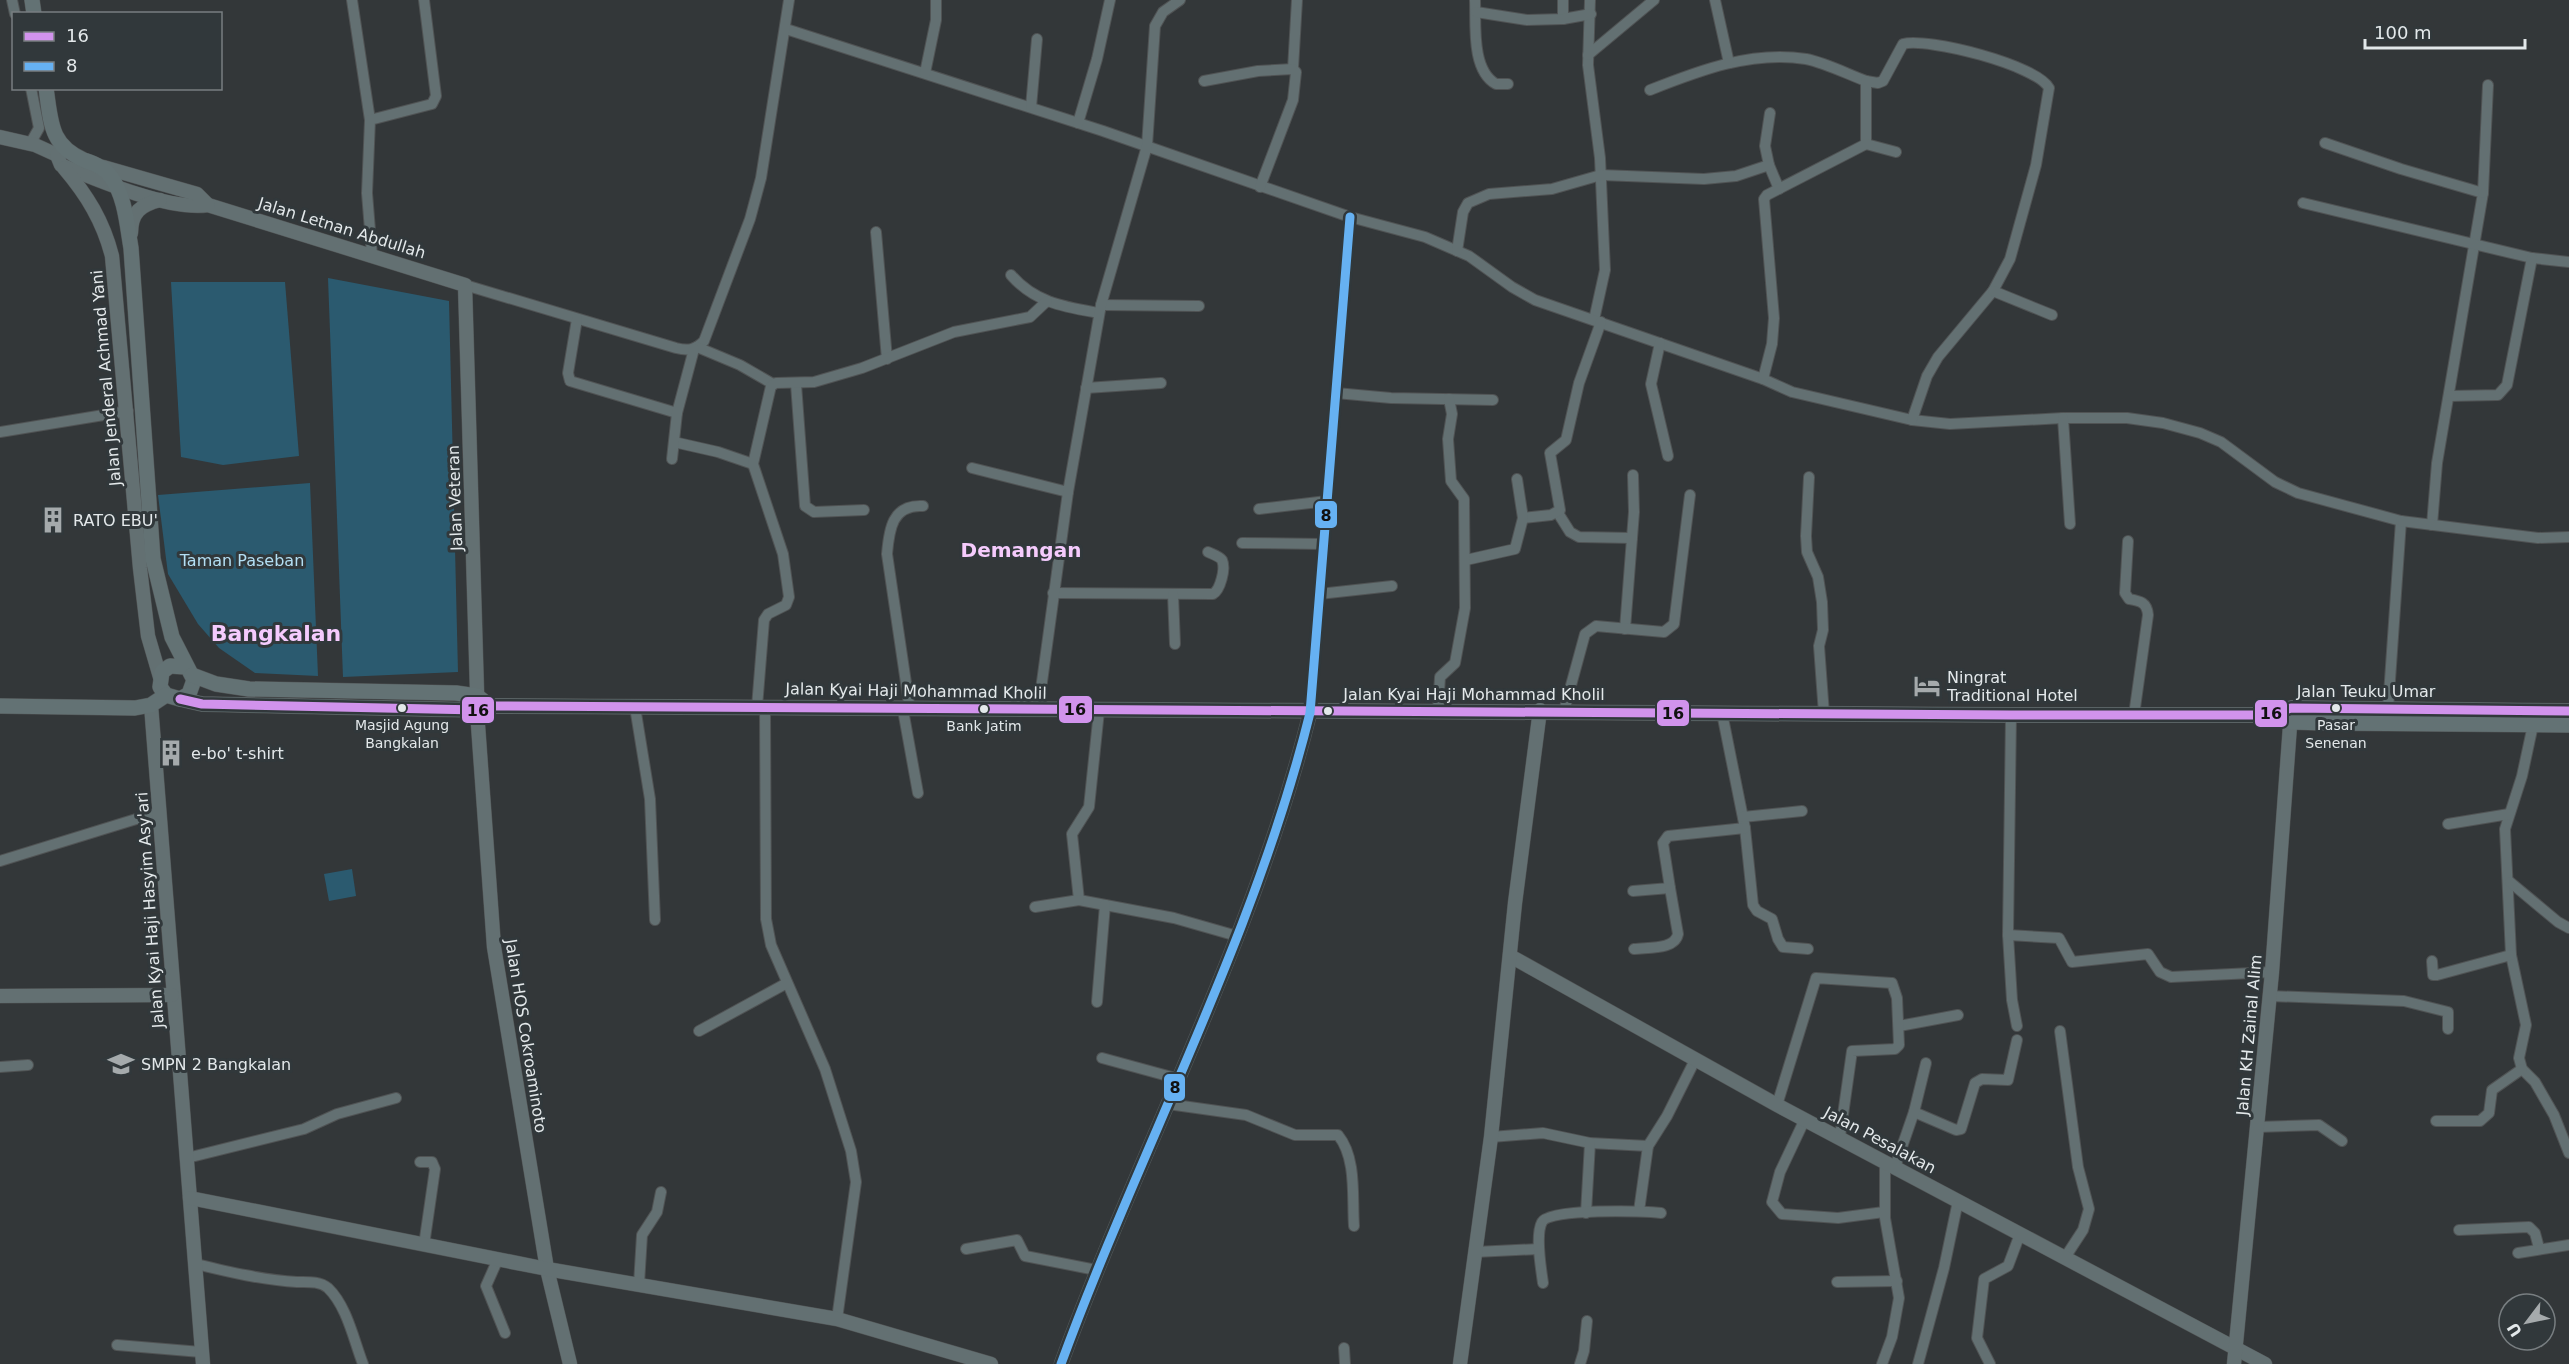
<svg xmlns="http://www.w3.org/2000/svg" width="2569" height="1364" font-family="'DejaVu Sans',sans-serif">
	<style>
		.green { fill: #2b5a6f }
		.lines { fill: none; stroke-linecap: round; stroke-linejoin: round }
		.minor-casing { stroke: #505354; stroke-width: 12 }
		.tertiary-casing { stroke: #505354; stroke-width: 15 }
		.secondary-casing { stroke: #505354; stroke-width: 16 }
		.minor { stroke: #637072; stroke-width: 10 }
		.tertiary { stroke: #637072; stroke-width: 14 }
		.secondary { stroke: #637274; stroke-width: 15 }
		.bus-1-casing { stroke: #31383b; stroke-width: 14 }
		.bus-2-casing { stroke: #31383b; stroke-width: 14 }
		.bus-1 { stroke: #d193ec; stroke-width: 9 }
		.bus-2 { stroke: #66b1f2; stroke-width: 9 }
		.bus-dot { fill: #e3e8ea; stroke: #31383b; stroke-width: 2 }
		.labels { text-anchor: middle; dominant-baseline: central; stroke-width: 6; stroke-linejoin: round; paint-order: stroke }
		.bus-label { font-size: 14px; fill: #e3e8ea; stroke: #31383b }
		.street-label { font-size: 16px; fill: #e3e8ea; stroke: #31383b }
		.poi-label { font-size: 16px; fill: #e3e8ea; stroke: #31383b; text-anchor: start }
		.park-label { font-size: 16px; fill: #b3dff4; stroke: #31383b }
		.quarter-label { font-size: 20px; font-weight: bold; fill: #f5cbfd; stroke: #31383b }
		.district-label { font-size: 22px; font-weight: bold; fill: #f5cbfd; stroke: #31383b }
		.line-badge { stroke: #31383b; stroke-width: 2 }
		.pale-badge-label { font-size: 16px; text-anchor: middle; font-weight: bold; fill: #111 }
	</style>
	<rect width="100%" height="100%" fill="#333739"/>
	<g class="green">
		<polygon points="328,278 449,301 458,672 343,677"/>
		<polygon points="171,282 285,282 299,456 223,465 181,457"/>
		<polygon points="310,483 318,676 255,673 219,648 198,624 168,574 158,495"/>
		<polygon points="352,869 356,896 329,901 324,874"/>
	</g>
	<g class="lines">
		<g class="minor-casing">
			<g id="minor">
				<polyline points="12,0 15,14"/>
				<polyline points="352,0 370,120"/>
				<path d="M1475,0c1,24 -4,70 21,84h12"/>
				<polyline points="1563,0 1563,19"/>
				<polyline points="1590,0 1588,65 1600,158 1605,270 1594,320"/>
				<polyline points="1715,0 1729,63"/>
				<polyline points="1476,12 1527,20 1563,19 1591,14"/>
				<polyline points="786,29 1103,131 1350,217 1425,237 1469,256 1512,287 1535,300 1763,379 1792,392 1912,420 1950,424 2063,418 2127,418 2163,423 2200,433 2221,442 2275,482 2298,493 2401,521 2388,709"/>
				<polyline points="1588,55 1654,0"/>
				<polyline points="1293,69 1297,0"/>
				<polyline points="925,73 936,20 936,0"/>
				<polyline points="1204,81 1258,71 1293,69 1296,72 1293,100 1260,187"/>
				<path d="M1650,90c48,-19 102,-40 156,-31 20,4 41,15 60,22"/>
				<polyline points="1031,107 1037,39"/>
				<polyline points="1078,123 1097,59 1110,0"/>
				<polyline points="2325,143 2401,169 2483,193 2437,463 2432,525"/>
				<polyline points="30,144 39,128 31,88"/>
				<path d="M1866,144v-63l12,2 5,-2 20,-37c24,-7 134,21 146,44l-13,77 -26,94 -17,32 -55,66 -11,19 -15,44"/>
				<polyline points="1769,165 1779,189"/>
				<polyline points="2483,193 2488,85"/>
				<polyline points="2303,203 2532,258 2569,262"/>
				<polyline points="876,232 887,359"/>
				<polyline points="1457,251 1463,212 1468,203 1489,194 1552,189 1601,175 1704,179 1736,176 1769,165 1765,146 1770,113"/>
				<polyline points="372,255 367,193 370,120 432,104 436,96 424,0"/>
				<path d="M1011,275c24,28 54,32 88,38"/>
				<path d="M465,285l211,63c12,3 19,2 28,-7l46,-122 11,-41 28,-178"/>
				<polyline points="1993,291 2052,315"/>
				<polyline points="1101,305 1199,306"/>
				<polyline points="577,319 568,373 570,381 677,413"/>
				<polyline points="1660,343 1651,384 1668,456"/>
				<polyline points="697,347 740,365 773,384"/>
				<polyline points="1763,379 1772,344 1774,318 1764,199 1767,195 1866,144 1896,152"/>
				<polyline points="796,384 805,506 814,512 864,510"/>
				<polyline points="1086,388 1161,383"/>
				<polyline points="1336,393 1391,398 1493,400"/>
				<polyline points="2449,396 2498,395 2507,385 2532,258"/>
				<polyline points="2063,418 2070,524"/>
				<polyline points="0,432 128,411"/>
				<polyline points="674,442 718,452 753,464"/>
				<polyline points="672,459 677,413 694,349"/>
				<polyline points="972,468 1068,492"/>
				<polyline points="1809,477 1806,536 1807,552 1818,577 1822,602 1823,630 1819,646 1824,714"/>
				<polyline points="1259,509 1327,501"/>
				<polyline points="1558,513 1570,532 1579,537 1632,538"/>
				<polyline points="1523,518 1551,515 1560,510 1550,453 1566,440 1579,383 1601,322"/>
				<polyline points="2401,521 2538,538 2569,537"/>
				<path d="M2128,541l-3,52 4,6c11,2 18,3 19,16l-14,100"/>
				<polyline points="1242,543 1323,544"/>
				<polyline points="1466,560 1515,549 1523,518 1517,479"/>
				<path d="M1053,593l160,1c7,-4 13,-25 9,-34 -3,-4 -10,-6 -14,-8"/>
				<polyline points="1173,594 1175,644"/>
				<polyline points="1319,594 1392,586"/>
				<polyline points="1625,629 1634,512 1633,475"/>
				<polyline points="635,707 650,799 655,920"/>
				<polyline points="757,707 764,620 768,614 786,605 789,597 783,554 753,464 771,386 776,383 814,382 862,368 954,332 1030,317 1047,301"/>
				<polyline points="765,708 766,919 771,945 825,1069 851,1151 856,1182 837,1319"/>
				<polyline points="903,710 918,793"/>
				<path d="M910,710l-23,-156c2,-24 5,-50 36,-48"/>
				<polyline points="1438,710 1440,677 1455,663 1465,608 1464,499 1451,481 1448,439 1452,414 1449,399"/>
				<polyline points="1038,711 1068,492 1101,305 1147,146 1155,26 1163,12 1180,0"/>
				<polyline points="1099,711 1089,807 1072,834 1079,900 1174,918 1237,936"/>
				<polyline points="1564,711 1585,634 1596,626 1664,632 1674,624 1690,495"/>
				<polyline points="1310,713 1350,217"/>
				<polyline points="1722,713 1745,828 1753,905 1757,911 1772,919 1778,939 1783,947 1808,949"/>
				<polyline points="2011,715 2008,935 2012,1000 2017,1026"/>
				<polyline points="2533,725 2522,776 2505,829 2511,955 2526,1025 2519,1058 2522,1069 2535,1082 2554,1115 2569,1153"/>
				<polyline points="1743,817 1802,811"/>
				<polyline points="2448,824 2509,814"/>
				<polyline points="0,861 159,812"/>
				<polyline points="2510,882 2558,922 2569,928"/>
				<polyline points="1633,891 1670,888 1663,843 1668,836 1745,828"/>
				<polyline points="1035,907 1079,900"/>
				<polyline points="2008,935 2059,938 2072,962 2148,954 2160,972 2171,977 2272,972"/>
				<path d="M1634,949c14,-2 41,1 44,-15l-8,-46"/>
				<polyline points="2432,961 2433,975 2437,975 2511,955"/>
				<polyline points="2270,996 2404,1001 2448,1012 2448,1029"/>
				<polyline points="1097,1002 1105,905"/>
				<polyline points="1899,1026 1958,1015"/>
				<polyline points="699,1031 787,983"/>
				<polyline points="2060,1031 2078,1167 2089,1209 2083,1230 2066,1256"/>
				<polyline points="1102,1058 1179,1079"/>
				<polyline points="0,1067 28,1065"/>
				<path d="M1168,1104l78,11 49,20h43c19,23 14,63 16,91"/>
				<polyline points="1777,1105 1816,978 1892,983 1897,998 1899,1045 1895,1049 1852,1051 1840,1136"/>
				<polyline points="1914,1112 1956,1130 1961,1129 1975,1083 1982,1079 2008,1080 2017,1040"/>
				<polyline points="1805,1119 1780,1172 1772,1202 1782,1214 1838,1218 1884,1212"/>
				<polyline points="2436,1121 2480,1121 2489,1113 2492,1090 2522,1069"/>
				<polyline points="2257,1127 2319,1125 2342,1141"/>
				<polyline points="1491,1137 1543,1133 1590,1143 1648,1146 1667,1116 1695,1060"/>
				<polyline points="187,1158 304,1129 337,1114 396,1098"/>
				<polyline points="420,1162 432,1162 435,1169 424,1245"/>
				<polyline points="1895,1167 1914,1112 1926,1063"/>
				<polyline points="1639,1211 1648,1146"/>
				<polyline points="1586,1213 1590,1143"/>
				<polyline points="2459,1230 2529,1227 2535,1233 2539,1248"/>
				<polyline points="966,1249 1017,1240 1025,1256 1096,1270"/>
				<polyline points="1475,1252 1539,1249"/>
				<polyline points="2518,1253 2569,1245"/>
				<polyline points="498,1259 486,1286 505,1333"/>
				<path d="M196,1264c33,8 67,16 101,18 11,0 23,-1 31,6 19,18 26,53 35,76"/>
				<polyline points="1837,1282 1897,1281"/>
				<path d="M1543,1283c-2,-15 -8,-48 -1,-61 7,-14 102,-11 119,-9"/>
				<polyline points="639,1284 642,1235 657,1212 661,1192"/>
				<polyline points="117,1345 201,1352"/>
				<polyline points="1344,1348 1345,1364"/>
				<polyline points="1580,1364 1584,1351 1587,1321"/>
				<polyline points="1882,1364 1892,1337 1899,1298 1885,1218 1885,1161"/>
				<polyline points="1918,1364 1944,1268 1958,1201"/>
				<polyline points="1990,1364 1977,1338 1984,1279 2008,1266 2020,1234"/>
			</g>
		</g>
		<g class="tertiary-casing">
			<g id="tertiary">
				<polyline points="0,137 35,145 57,155"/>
				<path d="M57,155l4,10c36,15 109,46 147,40l257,80 13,440 16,222 53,322 23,95"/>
				<polyline points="103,167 197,194 208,205"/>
				<path d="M64,168c23,27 39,53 48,88l28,312 8,68 12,41"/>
				<path d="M131,233c0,-21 10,-28 29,-33"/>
				<polyline points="151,705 203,1364"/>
				<polyline points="1512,957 1777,1105 2265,1364"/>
				<polyline points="0,996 172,995"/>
				<polyline points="190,1198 547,1269 837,1319 991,1364"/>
				<path d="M1061,1364c80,-218 193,-425 249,-651"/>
				<polyline points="1460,1364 1491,1137 1515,903 1540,710"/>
				<polyline points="2234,1364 2272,972 2291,712"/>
			</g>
		</g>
		<g class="secondary-casing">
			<g id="secondary">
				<polyline points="32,0 34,14"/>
				<path d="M46,88c5,35 4,57 38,72 11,4 20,7 27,17 14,19 16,48 20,71l22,311 19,78 22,43 -5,14 -9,5 -14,-4 -6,-8 2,-15 8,-6 15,1"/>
				<polyline points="192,675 216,684 249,689 456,693 477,696 490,706"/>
				<polyline points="180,699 202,704 478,710 490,706 2011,715 2259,715 2277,713 2291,708 2569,711"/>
				<polyline points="0,706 135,708 151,705 166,695"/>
				<polyline points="2277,713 2291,722 2325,723 2569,725"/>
			</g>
		</g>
		<use href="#minor" class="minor"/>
		<use href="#tertiary" class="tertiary"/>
		<use href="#secondary" class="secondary"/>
		<g class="bus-1-casing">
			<polyline id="bus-1" points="180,699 202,704 478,710 490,706 2011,715 2259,715 2277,713 2291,708 2569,711"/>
		</g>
		<g class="bus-2-casing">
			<path id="bus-2" d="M1061,1364c80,-218 193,-425 249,-651l40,-496"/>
		</g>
		<use href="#bus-1" class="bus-1"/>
		<use href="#bus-2" class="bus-2"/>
	</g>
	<defs>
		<g id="building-bare" transform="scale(2.07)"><path d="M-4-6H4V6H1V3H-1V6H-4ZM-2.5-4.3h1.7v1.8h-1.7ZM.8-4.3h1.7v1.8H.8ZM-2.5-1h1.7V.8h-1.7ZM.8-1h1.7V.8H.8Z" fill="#a5aaac" stroke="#31383b" stroke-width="2.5" paint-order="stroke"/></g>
		<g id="hotel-bare" transform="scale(2.07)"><path d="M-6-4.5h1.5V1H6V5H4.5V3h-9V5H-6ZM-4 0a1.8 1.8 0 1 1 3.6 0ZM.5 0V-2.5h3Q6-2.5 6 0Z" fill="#a5aaac" stroke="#31383b" stroke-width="2.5" paint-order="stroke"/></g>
		<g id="school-bare" transform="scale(2.07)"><path d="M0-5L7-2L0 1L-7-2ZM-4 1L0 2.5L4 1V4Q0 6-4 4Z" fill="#a5aaac" stroke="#31383b" stroke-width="2.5" paint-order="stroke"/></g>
	</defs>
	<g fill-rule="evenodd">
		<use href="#building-bare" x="53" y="520"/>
		<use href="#hotel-bare" x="1927" y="686"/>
		<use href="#building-bare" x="171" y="753"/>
		<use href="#school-bare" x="121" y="1064"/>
	</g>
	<g class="bus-dot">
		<circle cx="402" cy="708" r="5"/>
		<circle cx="2336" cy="708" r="5"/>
		<circle cx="984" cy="709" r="5"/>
		<circle cx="1328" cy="711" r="5"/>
	</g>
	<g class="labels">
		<g class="bus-label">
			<text x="402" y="725">Masjid Agung<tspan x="402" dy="18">Bangkalan</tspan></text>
			<text x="2336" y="725">Pasar<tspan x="2336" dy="18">Senenan</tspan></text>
			<text x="984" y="726">Bank Jatim</text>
		</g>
		<g class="street-label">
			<text transform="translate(342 228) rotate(17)">Jalan Letnan Abdullah</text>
			<text transform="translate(106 378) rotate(-95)">Jalan Jenderal Achmad Yani</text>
			<text transform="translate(455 498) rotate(-92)">Jalan Veteran</text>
			<text transform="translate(916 691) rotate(1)">Jalan Kyai Haji Mohammad Kholil</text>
			<text x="2366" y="691">Jalan Teuku Umar</text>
			<text x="1474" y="694">Jalan Kyai Haji Mohammad Kholil</text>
			<text transform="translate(150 910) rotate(-94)">Jalan Kyai Haji Hasyim Asy'ari</text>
			<text transform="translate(2249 1035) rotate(-85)">Jalan KH Zainal Alim</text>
			<text transform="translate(526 1036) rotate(81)">Jalan HOS Cokroaminoto</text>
			<text transform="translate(1880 1140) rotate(28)">Jalan Pesalakan</text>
		</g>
		<g class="poi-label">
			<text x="73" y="520">RATO EBU'</text>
			<text x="1947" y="677">Ningrat<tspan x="1947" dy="18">Traditional Hotel</tspan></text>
			<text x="191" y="753">e-bo' t-shirt</text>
			<text x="141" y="1064">SMPN 2 Bangkalan</text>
		</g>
		<g class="park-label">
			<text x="242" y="560">Taman Paseban</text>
		</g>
		<g class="quarter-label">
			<text x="1021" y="550">Demangan</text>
		</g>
		<g class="district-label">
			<text x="276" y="633">Bangkalan</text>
		</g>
	</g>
	<g class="line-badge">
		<rect x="1314" y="500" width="24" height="29" rx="6" fill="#66b1f2"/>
		<rect x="1058" y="695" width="35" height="29" rx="6" fill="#d193ec"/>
		<rect x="461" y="696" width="34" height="28" rx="6" fill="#d193ec"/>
		<rect x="1656" y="699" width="34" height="28" rx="6" fill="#d193ec"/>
		<rect x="2254" y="699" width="34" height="29" rx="6" fill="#d193ec"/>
		<rect x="1163" y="1073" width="23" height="29" rx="6" fill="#66b1f2"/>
	</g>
	<g class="pale-badge-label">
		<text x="1326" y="521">8</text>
		<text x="1075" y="715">16</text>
		<text x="478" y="716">16</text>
		<text x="1673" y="719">16</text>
		<text x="2271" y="719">16</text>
		<text x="1175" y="1093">8</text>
	</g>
	<rect x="12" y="12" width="210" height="78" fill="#31383b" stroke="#787e81" stroke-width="1.5"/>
	<rect x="24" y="32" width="30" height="9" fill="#d193ec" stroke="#787e81" stroke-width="1.5"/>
	<text x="66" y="42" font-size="18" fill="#e3e8ea">16</text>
	<rect x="24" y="62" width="30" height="9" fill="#66b1f2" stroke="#787e81" stroke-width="1.5"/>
	<text x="66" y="72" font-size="18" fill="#e3e8ea">8</text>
	<g transform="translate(2527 1322) rotate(238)"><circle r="28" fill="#31383b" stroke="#787e81" stroke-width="1.5"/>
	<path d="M0-4.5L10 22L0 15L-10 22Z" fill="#a5aaac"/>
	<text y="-9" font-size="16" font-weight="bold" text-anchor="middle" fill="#e3e8ea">U</text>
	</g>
	<path d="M2365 39v9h160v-9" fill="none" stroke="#e3e8ea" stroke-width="3"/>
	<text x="2374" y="39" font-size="18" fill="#e3e8ea" stroke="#31383b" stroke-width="4.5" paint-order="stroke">100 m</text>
</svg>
